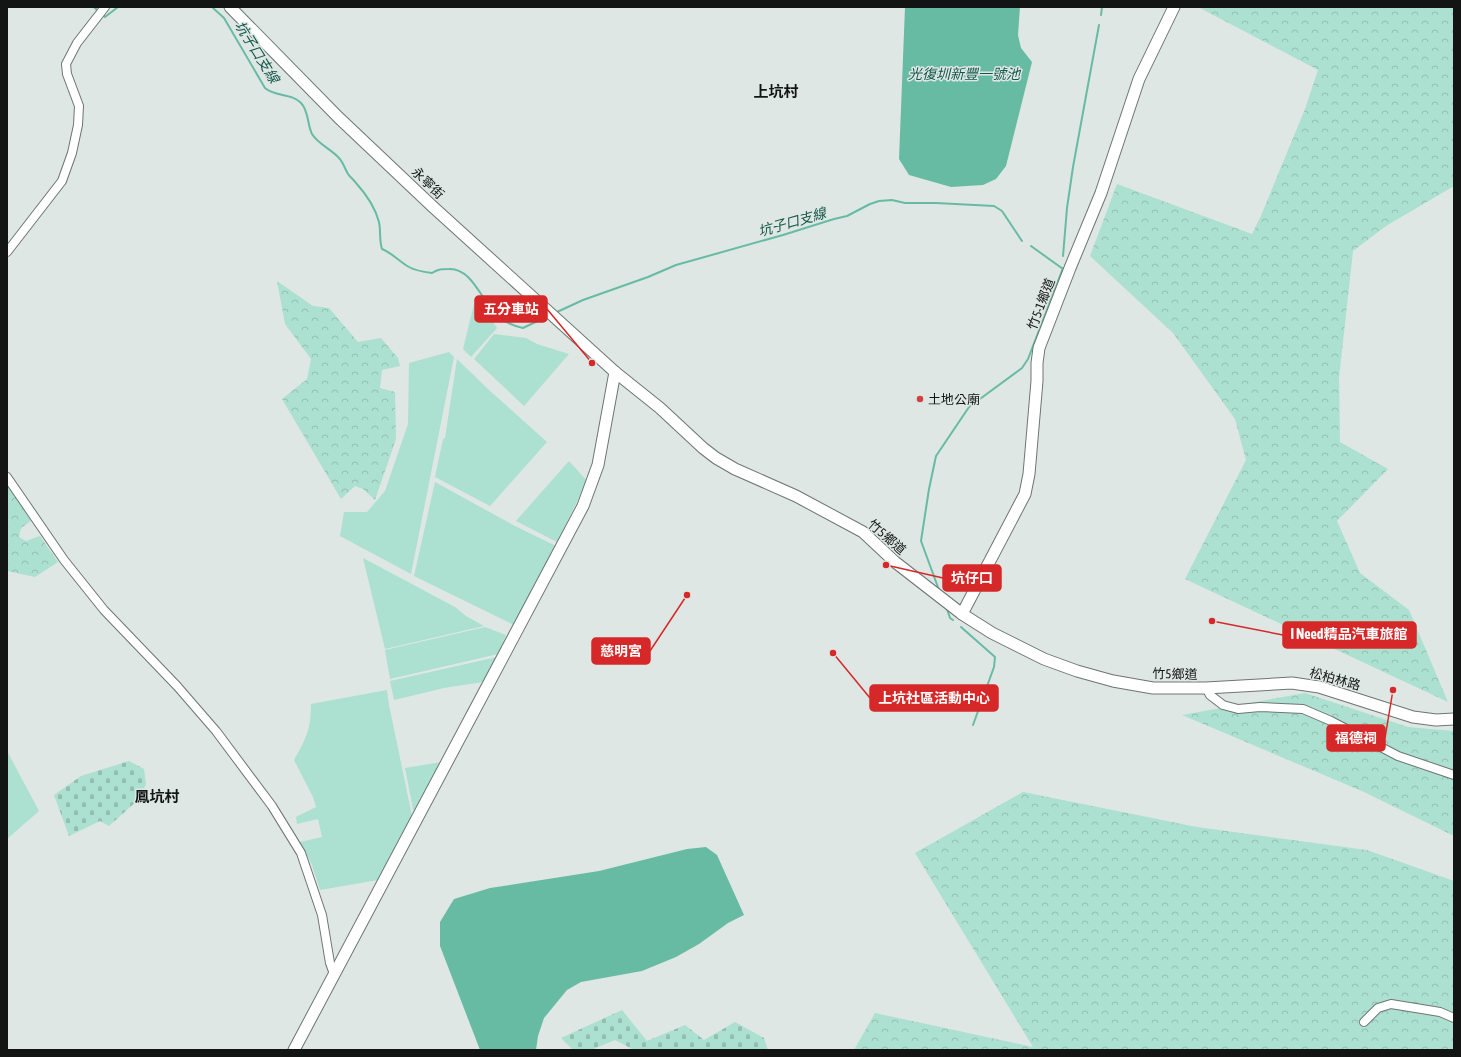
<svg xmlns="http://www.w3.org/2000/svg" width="1461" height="1057" font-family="'Asap Condensed','Noto Sans TC',sans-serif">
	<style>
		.green { fill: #ace0d0 }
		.forest { fill: url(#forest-crowns) }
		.cemetery { fill: url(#cemetery-stones) }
		.water { fill: #68bba3 }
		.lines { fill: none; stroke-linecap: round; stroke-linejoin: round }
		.stream { stroke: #68bba3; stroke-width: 2 }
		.street-casing { stroke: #6e7573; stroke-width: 10 }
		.secondary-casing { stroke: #6e7573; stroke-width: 13 }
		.street { stroke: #fff; stroke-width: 8 }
		.secondary { stroke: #fff; stroke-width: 11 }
		.poi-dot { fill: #d04144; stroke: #dee7e4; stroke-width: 1.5 }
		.labels { text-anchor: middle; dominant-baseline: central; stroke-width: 3; stroke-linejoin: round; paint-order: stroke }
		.street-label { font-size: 13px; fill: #121514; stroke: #dee7e4 }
		.poi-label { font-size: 13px; fill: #121514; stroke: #dee7e4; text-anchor: start }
		.water-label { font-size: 14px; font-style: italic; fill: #135747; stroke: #dee7e4 }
		.quarter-label { font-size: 15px; font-weight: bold; fill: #121514; stroke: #dee7e4 }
		.leader { fill: none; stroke: #d62828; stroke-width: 1.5 }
		.callout-dot { fill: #d62828; stroke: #dee7e4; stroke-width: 1.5 }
		.callout { fill: #d62828; stroke: #d62828; stroke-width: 1.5 }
		.callout-label { font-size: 14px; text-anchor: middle; font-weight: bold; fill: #fff }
	</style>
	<defs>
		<pattern id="forest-crowns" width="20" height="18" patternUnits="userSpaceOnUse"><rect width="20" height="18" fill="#ace0d0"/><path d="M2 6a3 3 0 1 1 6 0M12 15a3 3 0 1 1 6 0" fill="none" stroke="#93bfb2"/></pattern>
		<pattern id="cemetery-stones" width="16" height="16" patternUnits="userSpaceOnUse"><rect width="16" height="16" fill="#ace0d0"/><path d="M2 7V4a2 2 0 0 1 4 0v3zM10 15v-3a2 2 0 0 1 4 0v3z" fill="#93bfb2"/></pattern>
	</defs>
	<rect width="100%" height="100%" fill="#dee7e4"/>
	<g class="green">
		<polygon points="476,296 497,328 471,357 463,349"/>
		<polygon points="494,334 526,338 537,344 569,354 524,406 474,359"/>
		<polygon points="449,352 454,357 411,574 340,536 344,512 367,512 385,491 408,424 409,363"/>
		<polygon points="457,359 489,390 547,442 490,506 435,477 443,439 445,438"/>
		<polygon points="569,461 587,481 557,542 516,521"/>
		<polygon points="435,482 515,526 556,546 536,587 514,625 414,576"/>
		<polygon points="363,558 455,607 466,616 484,626 385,649"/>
		<polygon points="485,627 506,635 498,654 390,679 385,650"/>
		<polygon points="497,657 483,682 444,688 394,700 390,681"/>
		<path d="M387,690l2,15 23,111 -34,64 -58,10 -8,-25 -12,-23 22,-5 -4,-18 -21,5 -1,-7 20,-10 -3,-10 -19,-37c12,-21 17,-31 17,-56z"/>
		<polygon points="7,751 39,811 7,839"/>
		<polygon points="442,762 414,814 405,768"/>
	</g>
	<g class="forest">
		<polygon points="1198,7 1454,7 1454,186 1386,226 1353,251 1339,378 1340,442 1388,469 1337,521 1360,573 1409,610 1448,702 1185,579 1246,460 1235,419 1173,333 1090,256 1117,184 1252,234 1260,218 1305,109 1318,70"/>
		<polygon points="277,281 313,306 329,308 358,342 381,338 398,358 400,366 382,370 380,388 395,392 396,439 375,500 363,489 355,486 341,499 282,399 307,379 311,359 285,324"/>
		<polygon points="7,484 31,521 21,528 19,537 26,541 40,536 58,562 35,577 7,571"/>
		<polygon points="1305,693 1408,727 1454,731 1454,836 1364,792 1182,715"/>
		<polygon points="1023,792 1197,827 1367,850 1454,881 1454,1050 854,1050 875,1013 1033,1047 915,853"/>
	</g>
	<g class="cemetery">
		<polygon points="129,761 144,769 146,784 138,800 109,826 100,821 69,836 54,795 81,776"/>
		<polygon points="622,1010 647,1041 685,1025 704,1040 735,1022 764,1038 768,1050 634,1050 615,1040 591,1050 573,1050 561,1038"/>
	</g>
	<g class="water">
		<polygon points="905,7 1020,7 1018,35 1021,48 1032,62 1006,166 996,179 983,185 951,187 909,175 899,159"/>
		<polygon points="706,847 717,855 744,915 728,923 699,944 676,957 642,971 581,982 567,990 544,1018 538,1036 536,1050 480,1050 440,946 440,922 454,899 490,888 599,871 687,849"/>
	</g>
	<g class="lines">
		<g class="stream">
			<polyline points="94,7 99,12"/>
			<path d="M212,7l12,11 41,70c10,9 27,5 36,15 8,8 6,21 11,31 6,10 19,15 27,24 4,4 6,11 9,16 2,3 6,6 8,9 10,11 19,24 23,39 2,9 0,18 3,27 10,4 18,13 27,18 7,4 15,5 23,6 6,-4 10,-4 17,-4 24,-1 33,34 49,47 7,7 16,10 25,12l23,-11"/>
			<polyline points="103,15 105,17 118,7"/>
			<polyline points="1101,15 1102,7"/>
			<polyline points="1031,246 1063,269"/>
			<polyline points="1063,256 1067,208 1073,167 1099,25"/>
			<polyline points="557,312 583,300 648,277 676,265 783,235 834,219 847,216 870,204 879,201 892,200 905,203 936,203 994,206 1002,211 1022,241"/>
			<polyline points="939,590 921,541 929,489 936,456 969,407 1022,368 1028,359 1063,268"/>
			<polyline points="947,609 950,618 953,620"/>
			<polyline points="961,627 995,657 994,667 973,725"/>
		</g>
		<g class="street-casing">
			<g id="street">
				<polyline points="7,252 62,181 72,153 78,125 79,106 67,74 66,64 77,43 105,7"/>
				<polyline points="7,477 64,560 104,610 177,686 216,731 272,806 301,853 322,915 330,963 334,974"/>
				<polyline points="1206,688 1210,695 1223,705 1238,709 1260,707 1303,709 1331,721 1398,756 1454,775"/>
				<polyline points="1364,1022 1378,1008 1391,1004 1440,1012 1454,1018"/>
			</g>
		</g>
		<g class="secondary-casing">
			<g id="secondary">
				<polyline points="230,7 338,117 432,206 615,372 660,408 703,448 716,458 735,469 796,496 863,532 895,562 962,614 992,633 1044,659 1077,671 1113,681 1153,688 1206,688 1292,683 1319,687 1413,717 1436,720 1454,719"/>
				<polyline points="962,614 1025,494 1029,474 1037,381 1037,363 1039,348 1070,268 1101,193 1139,79 1174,7"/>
				<polyline points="294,1050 583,506 598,465 615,372"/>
			</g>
		</g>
		<use href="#street" class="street"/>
		<use href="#secondary" class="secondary"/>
	</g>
	<circle class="poi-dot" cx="920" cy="399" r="4"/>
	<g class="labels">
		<g class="street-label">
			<text transform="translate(428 183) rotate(44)">永寧街</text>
			<text transform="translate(1041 304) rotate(-69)">竹5-1鄉道</text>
			<text transform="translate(887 537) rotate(41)">竹5鄉道</text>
			<text transform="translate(1175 674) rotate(1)">竹5鄉道</text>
			<text transform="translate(1335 679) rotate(15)">松柏林路</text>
		</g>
		<g class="poi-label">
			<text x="928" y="399">土地公廟</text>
		</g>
		<g class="water-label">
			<text transform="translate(257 52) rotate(58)">坑子口支線</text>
			<text x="964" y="74">光復圳新豐一號池</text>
			<text transform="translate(792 222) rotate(-16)">坑子口支線</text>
		</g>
		<g class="quarter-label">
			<text x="776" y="91">上坑村</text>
			<text x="157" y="796">鳳坑村</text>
		</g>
	</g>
	<path class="leader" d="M592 363L547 309M886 565L943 578M1212 621L1283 635M687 595L650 651M833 653L870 698M1393 690L1385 738"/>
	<g class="callout-dot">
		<circle cx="592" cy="363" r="4"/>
		<circle cx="886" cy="565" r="4"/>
		<circle cx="1212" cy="621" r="4"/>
		<circle cx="687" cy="595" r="4"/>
		<circle cx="833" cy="653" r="4"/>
		<circle cx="1393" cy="690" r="4"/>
	</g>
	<g class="callout">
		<rect x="475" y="296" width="72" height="26" rx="4"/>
		<rect x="943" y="565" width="58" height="26" rx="4"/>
		<rect x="1283" y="622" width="133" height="26" rx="4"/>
		<rect x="592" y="638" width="58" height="26" rx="4"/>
		<rect x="870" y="685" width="128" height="26" rx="4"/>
		<rect x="1327" y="725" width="58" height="26" rx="4"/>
	</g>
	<g class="callout-label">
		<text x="511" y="314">五分車站</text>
		<text x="972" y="583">坑仔口</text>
		<text x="1349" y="639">I Need精品汽車旅館</text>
		<text x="621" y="656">慈明宮</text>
		<text x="934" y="703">上坑社區活動中心</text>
		<text x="1356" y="743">福德祠</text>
	</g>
	<rect width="1461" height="1057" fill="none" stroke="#121514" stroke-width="16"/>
</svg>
